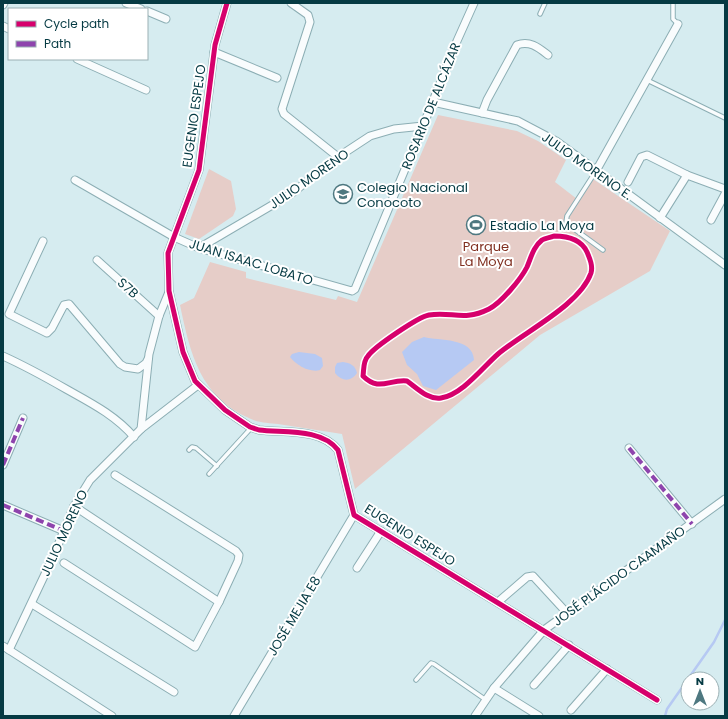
<svg xmlns="http://www.w3.org/2000/svg" width="728" height="719" font-family="Poppins,sans-serif">
	<style>
		.green { fill: #e6cdc8 }
		.water { fill: #b6c9f3 }
		.lines { fill: none; stroke-linecap: round; stroke-linejoin: round }
		.stream { stroke: #b6c9f3; stroke-width: 2.5 }
		.service-casing { stroke: #8caeb4; stroke-width: 5.5 }
		.minor-casing { stroke: #8caeb4; stroke-width: 9 }
		.service { stroke: #f9fcfd; stroke-width: 3.5 }
		.minor { stroke: #f9fcfd; stroke-width: 7 }
		.quiet { stroke: #8e44ad; stroke-width: 4; stroke-dasharray: 8 4; stroke-linecap: butt }
		.cycleway-casing { stroke: #fff; stroke-width: 8 }
		.cycleway { stroke: #d6006c; stroke-width: 5 }
		.labels { text-anchor: middle; dominant-baseline: central; stroke-width: 4; stroke-linejoin: round; paint-order: stroke }
		.street-label { font-size: 13px; fill: #053a43; stroke: #fff }
		.poi-label { font-size: 13px; fill: #053a43; stroke: #fff; text-anchor: start }
		.park-label { font-size: 13px; fill: #813021; stroke: #fff }
	</style>
	<rect width="100%" height="100%" fill="#d6ecf0"/>
	<g class="green">
		<path d="M438,115l79,16 21,10 28,19 -11,22 22,17 16,-20 77,52 -20,40 -110,64 -185,154 -13,-55c-21,-3 -43,-7 -64,-10 -8,-1 -19,-1 -27,-5 -51,-21 -61,-66 -71,-114l14,-7 16,-36 36,10v6l90,22 2,-4 19,6z"/>
		<polygon points="209,169 231,181 236,209 233,216 199,239 185,234"/>
	</g>
	<g class="water">
		<path d="M424,337c15,4 49,0 50,23l-38,30 -13,-4 -6,-12 -10,-9 -5,-13 10,-10z"/>
		<path d="M299,352l16,2 7,4 1,8 -3,4c-10,3 -24,-5 -30,-13l2,-3z"/>
		<path d="M343,362c7,1 12,3 14,11 -6,9 -15,9 -22,0v-6l2,-4z"/>
	</g>
	<g class="lines">
		<g class="stream">
			<polyline points="688,679 714,642 725,620"/>
			<polyline points="665,716 667,709 688,679"/>
		</g>
		<g class="service-casing">
			<g id="service">
				<polyline points="673,3 673,19 678,24"/>
				<polyline points="540,14 545,3"/>
				<polyline points="647,80 725,118"/>
				<polyline points="596,171 567,216 566,223 603,250"/>
				<polyline points="189,450 192,447 196,448 217,466"/>
				<polyline points="209,474 252,427"/>
				<polyline points="416,680 431,663 434,664 486,700"/>
			</g>
		</g>
		<g class="minor-casing">
			<g id="minor">
				<polyline points="126,3 141,9"/>
				<path d="M227,3l-12,42 -16,125 -31,83 1,38 14,61 12,29 30,29 25,17 9,3c25,3 62,-2 79,20l16,65 303,185"/>
				<polyline points="291,3 308,15 310,22 282,109 284,114 338,157"/>
				<polyline points="3,5 4,3"/>
				<polyline points="147,11 166,19"/>
				<polyline points="3,26 9,29"/>
				<polyline points="214,52 277,78"/>
				<polyline points="77,59 146,90"/>
				<polyline points="433,102 518,121 556,141 725,265"/>
				<path d="M482,113l5,-13 30,-55c13,-5 22,3 31,10"/>
				<polyline points="596,171 678,24"/>
				<polyline points="75,180 174,237 199,248 352,291 355,289 423,126 457,41 474,3"/>
				<polyline points="628,182 641,157 647,155 687,175 725,189"/>
				<polyline points="660,218 687,175"/>
				<polyline points="711,220 725,194"/>
				<polyline points="43,241 9,314 47,333 52,328 64,305 69,304 120,364 125,367 138,369 146,363 148,359"/>
				<polyline points="199,248 291,194 338,157 370,136 394,129 423,126"/>
				<polyline points="97,260 159,316"/>
				<path d="M3,356c22,10 42,21 63,33 25,14 49,26 68,48"/>
				<polyline points="141,429 198,385"/>
				<polyline points="629,448 692,524"/>
				<polyline points="3,465 23,418"/>
				<polyline points="3,505 64,531"/>
				<polyline points="74,506 219,602"/>
				<polyline points="64,563 195,647 219,602 238,561 239,555 236,551 115,475"/>
				<polyline points="357,568 381,531"/>
				<polyline points="498,602 527,577 533,576 567,613"/>
				<polyline points="32,604 174,692"/>
				<polyline points="3,646 112,716"/>
				<polyline points="9,650 54,555 74,506 90,480 141,429 149,354 159,316 169,292"/>
				<polyline points="534,685 569,645"/>
				<polyline points="494,688 539,716"/>
				<polyline points="571,710 607,669"/>
				<polyline points="234,716 354,515"/>
				<polyline points="475,716 494,688 544,630 725,499"/>
			</g>
		</g>
		<use href="#service" class="service"/>
		<use href="#minor" class="minor"/>
		<g class="quiet">
			<polyline points="629,448 692,524"/>
			<polyline points="3,465 23,418"/>
			<polyline points="3,505 64,531"/>
		</g>
		<g class="cycleway-casing">
			<g id="cycleway">
				<path d="M227,3l-12,42 -16,125 -31,83 1,38 14,61 12,29 30,29 25,17 9,3c25,3 62,-2 79,20l16,65 303,185"/>
				<path d="M554,236c13,0 27,3 33,16 3,7 6,14 4,21 -11,32 -67,59 -93,81 -15,13 -36,41 -57,44 -13,2 -24,-10 -34,-17 -18,-2 -28,11 -44,-5 1,-7 0,-15 5,-20 6,-9 50,-39 61,-41 23,-4 34,7 60,-6 12,-6 32,-30 38,-42 4,-9 6,-20 15,-27 3,-2 8,-2 12,-4z"/>
			</g>
		</g>
		<use href="#cycleway" class="cycleway"/>
	</g>
	<defs>
		<g id="university-ring" transform="scale(1)"><circle r="9.5" fill="#fff" stroke="#4e7880" stroke-width="1.5"/><path d="M0-5L7-2L0 1L-7-2ZM-4 1L0 2.5L4 1V4Q0 6-4 4Z" fill="#4e7880"/></g>
		<g id="stadium-ring" transform="scale(1)"><circle r="9.5" fill="#fff" stroke="#4e7880" stroke-width="1.5"/><path d="M0-5a6.5 5 0 1 0 0 10a6.5 5 0 1 0 0-10ZM-3.5-1.8h7v3.6h-7Z" fill="#4e7880"/></g>
	</defs>
	<g fill-rule="evenodd">
		<use href="#university-ring" x="343" y="194"/>
		<use href="#stadium-ring" x="476" y="225"/>
	</g>
	<g class="labels">
		<g class="street-label">
			<text transform="translate(431 106) rotate(-68)">ROSARIO DE ALCÁZAR</text>
			<text transform="translate(194 116) rotate(-82)">EUGENIO ESPEJO</text>
			<text transform="translate(587 166) rotate(35)">JULIO MORENO E.</text>
			<text transform="translate(309 179) rotate(-35)">JULIO MORENO</text>
			<text transform="translate(251 262) rotate(17)">JUAN ISAAC LOBATO</text>
			<text transform="translate(128 288) rotate(42)">S7B</text>
			<text transform="translate(64 533) rotate(-65)">JULIO MORENO</text>
			<text transform="translate(410 535) rotate(32)">EUGENIO ESPEJO</text>
			<text transform="translate(619 576) rotate(-36)">JOSÉ PLÁCIDO CAAMAÑO</text>
			<text transform="translate(294 616) rotate(-59)">JOSÉ MEJIA E8</text>
		</g>
		<g class="poi-label">
			<text x="357" y="187">Colegio Nacional<tspan x="357" dy="15">Conocoto</tspan></text>
			<text x="490" y="225">Estadio La Moya</text>
		</g>
		<g class="park-label">
			<text x="486" y="246">Parque<tspan x="486" dy="15">La Moya</tspan></text>
		</g>
	</g>
	<rect width="728" height="719" fill="none" stroke="#053a43" stroke-width="8"/>
	<rect x="8" y="8" width="140" height="52" fill="#ffffff" stroke="#9bb0b4"/>
	<rect x="16" y="21" width="20" height="6" fill="#d6006c" stroke="#9bb0b4"/>
	<text x="44" y="28" font-size="12" fill="#053a43">Cycle path</text>
	<rect x="16" y="41" width="20" height="6" fill="#8e44ad" stroke="#9bb0b4"/>
	<text x="44" y="48" font-size="12" fill="#053a43">Path</text>
	<g transform="translate(700 691)"><circle r="19" fill="#ffffff" stroke="#9bb0b4"/>
	<path d="M0-3L7 15L0 10L-7 15Z" fill="#4e7880"/>
	<text y="-6" font-size="11" font-weight="bold" text-anchor="middle" fill="#053a43">N</text>
	</g>
</svg>
